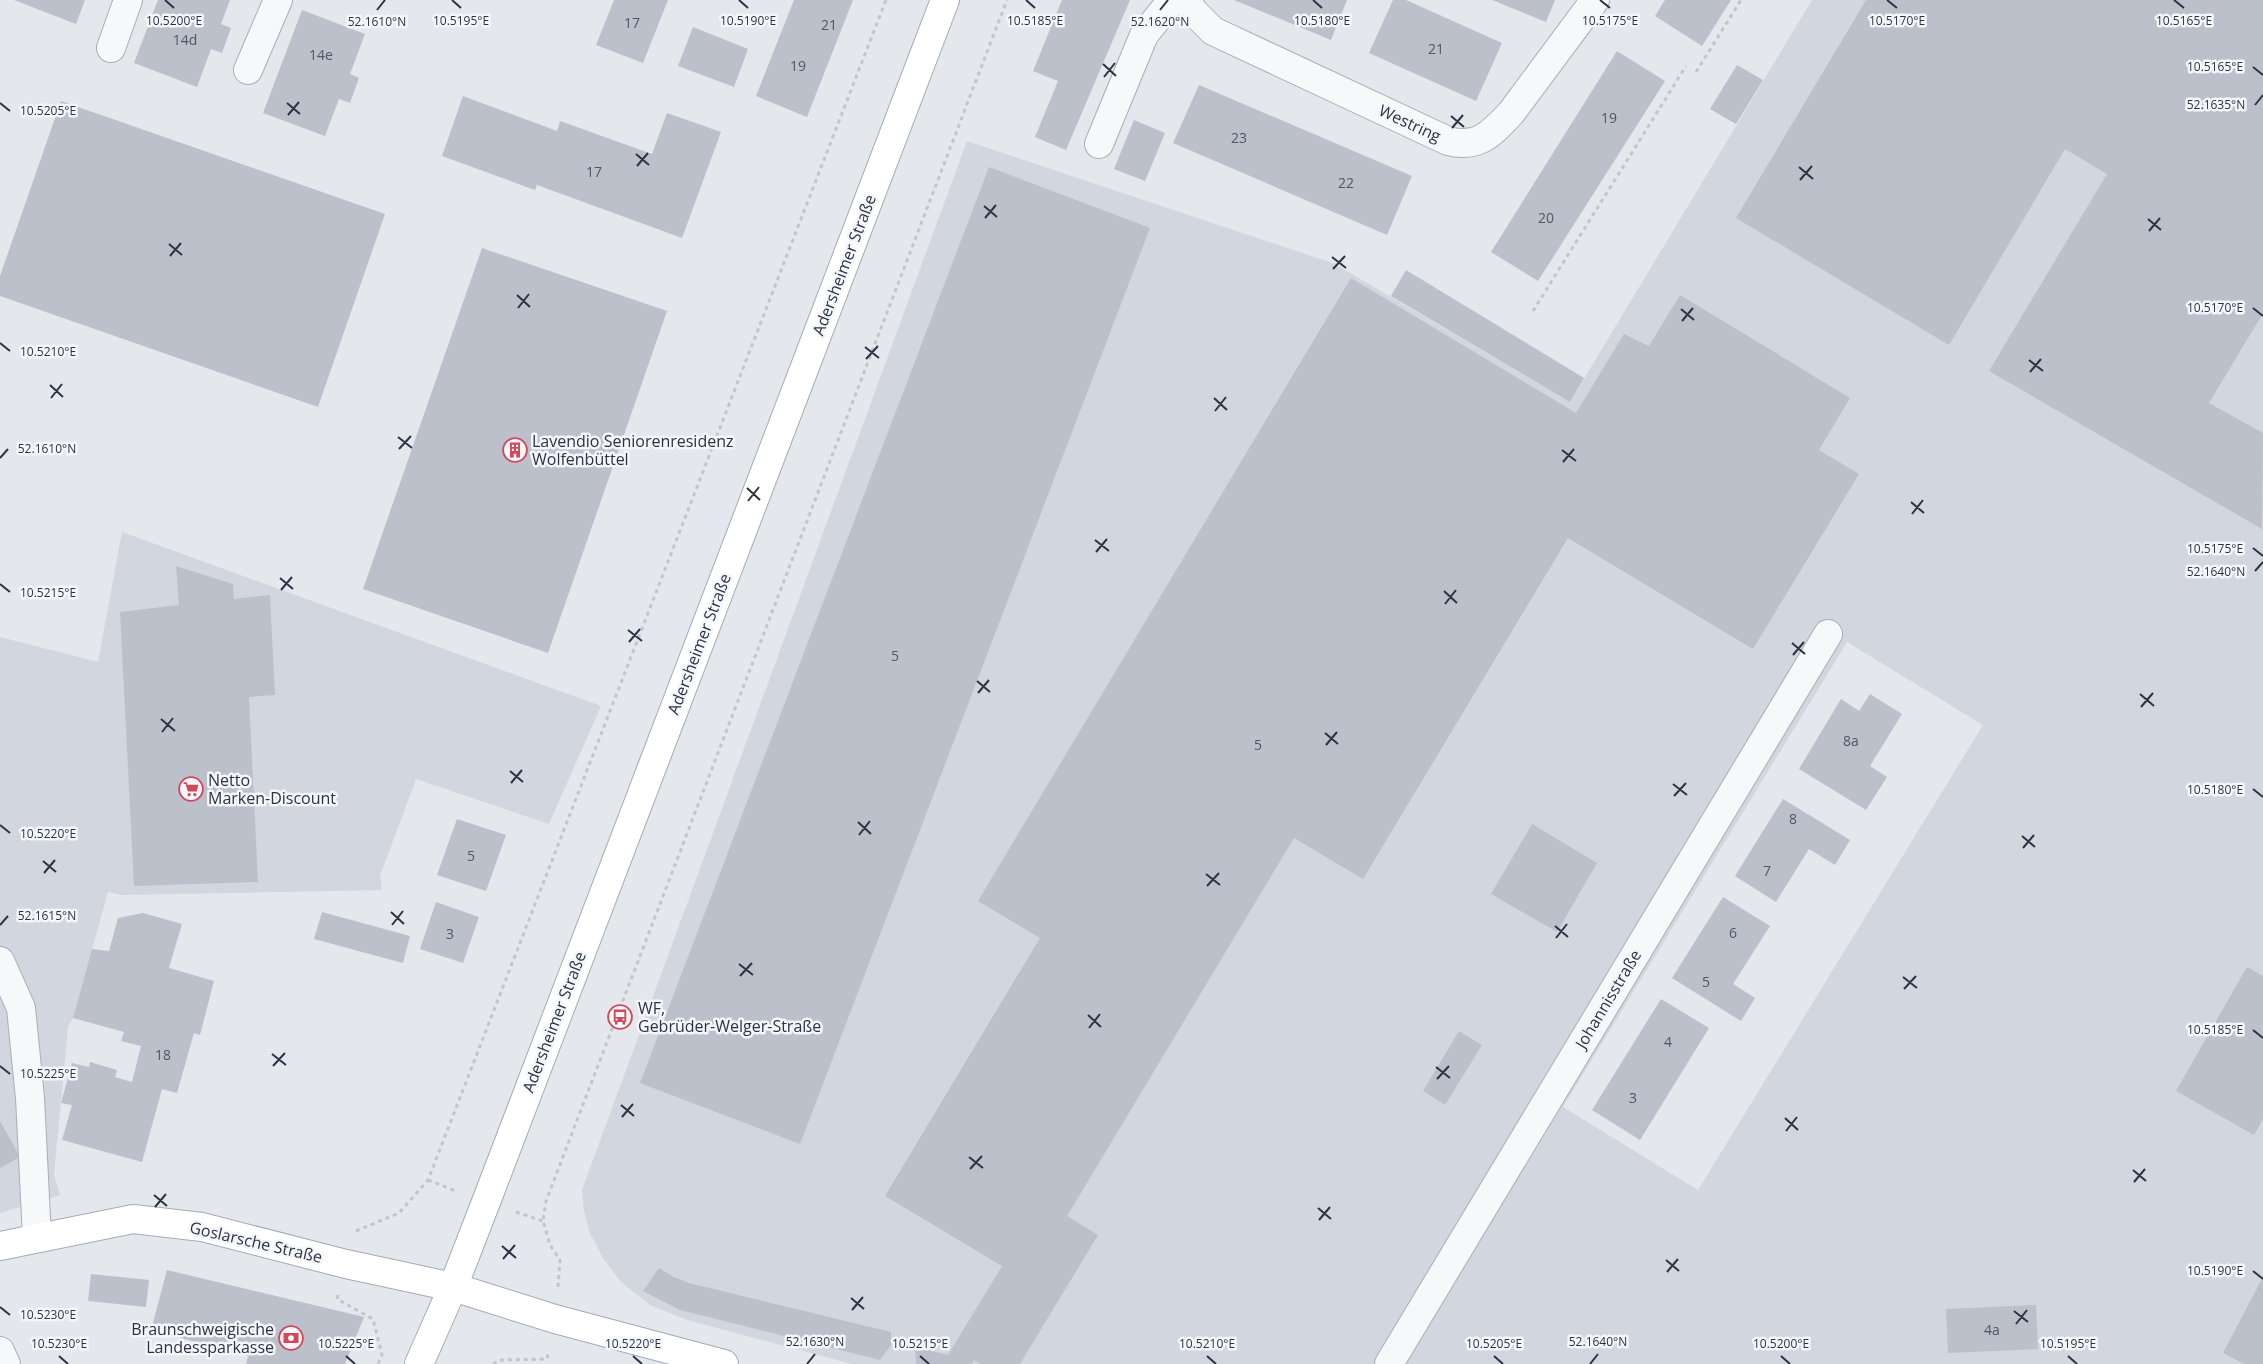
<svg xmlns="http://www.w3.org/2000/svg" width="2263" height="1364" font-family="'Open Sans',sans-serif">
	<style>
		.built { fill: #d2d6de; fill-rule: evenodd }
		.building { fill: #bbc0ca }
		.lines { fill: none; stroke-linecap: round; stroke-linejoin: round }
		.minor-casing { stroke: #a9aeb7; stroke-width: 30 }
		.major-casing { stroke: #a3abb8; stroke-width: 30 }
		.path { stroke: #c2c5cb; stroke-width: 3; stroke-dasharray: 4 4; stroke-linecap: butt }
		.minor { stroke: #f7f8fa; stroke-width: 28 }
		.major { stroke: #fff; stroke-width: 28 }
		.ticks { fill: none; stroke: #2b3445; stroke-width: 2 }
		.labels { text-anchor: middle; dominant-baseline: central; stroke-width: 5; stroke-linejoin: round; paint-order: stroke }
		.number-label { font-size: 14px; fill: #4f5766 }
		.street-label { font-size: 16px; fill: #2b3445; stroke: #f4f6f9 }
		.poi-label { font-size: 16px; fill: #2b3445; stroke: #f4f6f9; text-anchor: start }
		.ticks-label { font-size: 12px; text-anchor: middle; fill: #2b3445; stroke: #f4f6f9; stroke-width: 5; stroke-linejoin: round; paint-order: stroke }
	</style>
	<rect width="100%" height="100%" fill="#e4e7ec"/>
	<g class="built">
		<path d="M1812,0h451v1364h-1411l-165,-44 -37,-15 -29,-23 -18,-24 -13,-25 -6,-22 -2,-21 385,-1049 368,123 235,138zM1847,642l136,83 -285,465 -135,-83z"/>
		<polygon points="122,532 601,706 549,824 416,779 380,876 382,890 122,895 108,892 73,1018 68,1027 54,1174 60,1195 0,1213 0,637 98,662"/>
	</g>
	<g class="building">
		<polygon points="14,0 85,0 76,24"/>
		<polygon points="158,0 230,0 221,24 231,28 222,53 211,49 197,87 134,63"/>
		<polygon points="614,0 668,0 643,63 596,45"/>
		<polygon points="794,0 853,0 807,117 756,96"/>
		<polygon points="1062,0 1130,0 1066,150 1035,137 1058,81 1033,71"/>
		<polygon points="1234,0 1347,0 1331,40"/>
		<polygon points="1393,0 1406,0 1502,43 1476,101 1369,53"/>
		<polygon points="1492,0 1555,0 1546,22"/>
		<polygon points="1665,0 1731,0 1702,46 1655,16"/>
		<polygon points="1866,0 2263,0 2263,313 2209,403 2263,433 2262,529 1989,371 2107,174 2065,149 1949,345 1736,218"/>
		<polygon points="302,10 365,34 350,74 359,78 350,103 339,99 325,136 263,113"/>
		<polygon points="693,27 748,49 734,87 678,66"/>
		<polygon points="1617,51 1665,81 1538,281 1491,252"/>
		<polygon points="1737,65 1763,80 1736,124 1710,109"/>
		<polygon points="1199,85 1412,176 1387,235 1173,143"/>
		<polygon points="463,96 557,131 560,121 652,154 667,113 721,132 682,238 537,185 535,190 442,156"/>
		<polygon points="61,101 385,214 318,407 0,296 0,276"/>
		<polygon points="1134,120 1165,133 1145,181 1114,169"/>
		<polygon points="989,167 1150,228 800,1144 640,1083"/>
		<polygon points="482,248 667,311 548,653 363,589"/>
		<polygon points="1406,270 1584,378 1570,402 1391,296"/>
		<polygon points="1351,278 1576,413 1624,334 1649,346 1680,295 1850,398 1819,450 1859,474 1753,649 1568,538 1363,879 1294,838 1067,1216 1098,1235 1020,1364 980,1364 974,1360 972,1364 916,1364 915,1347 948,1355 1002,1266 885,1196 1040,938 978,901"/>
		<polygon points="176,566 233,584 234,599 270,595 275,695 249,697 258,882 134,886 120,612 179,605"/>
		<polygon points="1870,694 1902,714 1870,766 1887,777 1866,810 1799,769 1841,699 1859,711"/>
		<polygon points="1783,799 1850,840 1835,865 1809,849 1776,902 1735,876"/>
		<polygon points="457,819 506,835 486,891 437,875"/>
		<polygon points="1532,824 1597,863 1557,932 1491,894"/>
		<polygon points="1723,897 1770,926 1733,984 1755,998 1741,1021 1672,978"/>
		<polygon points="436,902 479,917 463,963 420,949"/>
		<polygon points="322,912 410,936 403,963 314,939"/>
		<polygon points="143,913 182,924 169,968 214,981 200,1035 194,1033 177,1093 162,1089 142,1162 62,1140 72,1105 61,1103 72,1063 89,1067 90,1062 117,1070 115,1077 132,1082 141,1046 121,1041 124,1032 73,1018 92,949 109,951 118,918"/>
		<polygon points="2247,967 2263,976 2263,1119 2254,1135 2176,1091"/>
		<polygon points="1661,999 1709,1028 1640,1140 1592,1110"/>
		<polygon points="1459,1031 1482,1045 1445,1105 1423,1091"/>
		<polygon points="0,1121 20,1157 0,1168"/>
		<polygon points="659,1268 674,1277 689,1283 891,1332 891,1345 880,1360 680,1310 643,1291"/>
		<polygon points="167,1270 364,1317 345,1364 246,1364 248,1356 151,1330"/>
		<polygon points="91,1274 149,1280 146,1307 88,1301"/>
		<polygon points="2263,1277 2263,1364 2244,1364 2223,1353"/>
		<polygon points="2036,1305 2038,1349 1948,1353 1946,1309"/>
	</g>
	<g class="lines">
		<g class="minor-casing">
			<g id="minor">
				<path d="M1187,0l6,11 20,20 235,110c30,8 43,-7 63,-28l84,-113"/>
				<polyline points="111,48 128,0"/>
				<polyline points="248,70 278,0"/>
				<polyline points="1099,144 1144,35 1172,0"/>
				<polyline points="0,961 21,1008 30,1098 37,1238"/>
				<polyline points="0,1351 6,1364"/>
				<polyline points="1389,1364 1828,634"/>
			</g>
		</g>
		<g class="major-casing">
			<g id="major">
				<polyline points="0,1246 133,1219 202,1227 346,1264 453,1287 555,1319 724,1364"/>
				<polyline points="419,1364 453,1287 486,1202 945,0"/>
			</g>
		</g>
		<g class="path">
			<polyline points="1696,72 1741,0"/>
			<polyline points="1533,311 1686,66"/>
			<polyline points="428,1180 456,1191"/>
			<polyline points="516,1212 543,1221"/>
			<polyline points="356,1231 399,1213 428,1180 886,0"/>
			<polyline points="558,1287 560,1260 550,1245 543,1221 546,1201 1007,0"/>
			<polyline points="338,1295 337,1299 373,1319 382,1355 378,1364"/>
			<polyline points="493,1364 499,1360 547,1359 549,1350"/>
		</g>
		<use href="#minor" class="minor"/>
		<use href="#major" class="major"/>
	</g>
	<path class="ticks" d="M165,0l9,8M452,0l9,8M739,0l9,8M1026,0l9,8M1313,0l9,8M1600,0l10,8M1887,0l10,8M2174,0l10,8M377,10l8,-10M1160,10l8,-10M1103,64l13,12M2253,67l10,8M1104,77l11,-14M0,103l10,8M287,103l13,11M2255,105l8,-10M288,115l11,-13M1451,116l13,11M1452,128l11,-13M636,154l13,11M637,166l11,-13M1799,167l14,12M1800,180l12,-14M984,206l13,11M985,218l11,-13M2148,219l13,11M2149,231l11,-13M169,244l13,11M170,256l11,-13M1332,257l14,11M1333,269l12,-13M517,295l13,12M518,308l11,-14M2253,308l10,8M1681,309l13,11M1682,321l11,-13M0,343l10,8M865,347l14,11M866,359l12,-13M2029,360l14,11M2030,372l11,-13M50,385l13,12M51,398l11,-14M1214,398l13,12M1215,411l11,-14M398,437l14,11M399,449l12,-13M1562,450l14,11M0,458l8,-9M1563,462l11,-13M747,488l13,12M748,501l11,-14M1911,502l13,11M1912,514l11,-14M1095,540l14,11M2253,548l10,8M1096,552l11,-13M2255,571l8,-9M280,578l13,11M0,584l10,8M281,590l11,-13M1444,591l13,12M1445,604l11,-14M628,630l14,11M629,642l11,-13M1792,643l13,11M1793,655l11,-13M977,681l13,11M978,693l11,-13M2140,694l14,12M2141,707l12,-14M161,719l14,12M162,732l11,-14M1325,733l13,11M1326,745l11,-13M510,771l13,11M511,783l11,-13M1673,784l14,11M2253,789l10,8M1674,796l12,-13M858,822l13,12M0,825l10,8M859,835l11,-14M2022,836l13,11M2023,848l11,-13M43,861l13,11M44,873l11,-13M1206,874l14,11M1207,886l12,-13M391,912l13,12M0,925l8,-9M392,925l11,-14M1555,926l13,11M1556,938l11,-14M739,964l14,11M740,976l12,-13M1903,977l14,11M1904,989l12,-13M1088,1015l13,12M1089,1028l11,-14M2253,1030l10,8M272,1054l14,11M0,1066l10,8M273,1066l12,-13M1436,1067l14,11M1437,1079l12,-13M621,1105l13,11M622,1117l11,-13M1785,1118l13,12M1786,1131l11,-14M969,1157l14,11M970,1169l12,-13M2133,1170l13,11M2134,1182l11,-13M154,1195l13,11M155,1207l11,-13M1318,1208l13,11M1319,1220l11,-13M502,1246l14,12M503,1259l12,-14M1666,1260l13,11M2253,1271l10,8M1667,1272l11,-13M851,1298l13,11M0,1307l10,8M852,1310l11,-13M2014,1311l14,11M2016,1324l11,-14M59,1356l9,8M346,1356l9,8M633,1356l9,8M920,1356l9,8M1207,1356l9,8M1494,1356l9,8M1781,1356l9,8M2068,1356l9,8M807,1364l8,-10M1590,1364l8,-10"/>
	<defs>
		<g id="building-ring" transform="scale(1.25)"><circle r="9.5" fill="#f4f6f9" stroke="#d1495b" stroke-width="1.5"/><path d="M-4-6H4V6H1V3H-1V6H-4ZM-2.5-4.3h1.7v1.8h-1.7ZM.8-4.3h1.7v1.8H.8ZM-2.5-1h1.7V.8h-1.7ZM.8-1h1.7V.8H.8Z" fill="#d1495b"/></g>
		<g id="supermarket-ring" transform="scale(1.25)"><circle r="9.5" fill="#f4f6f9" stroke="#d1495b" stroke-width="1.5"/><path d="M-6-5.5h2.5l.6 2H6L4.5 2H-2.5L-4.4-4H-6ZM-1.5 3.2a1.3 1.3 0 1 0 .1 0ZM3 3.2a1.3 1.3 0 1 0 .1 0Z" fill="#d1495b"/></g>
		<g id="bus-ring" transform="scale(1.25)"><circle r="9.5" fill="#f4f6f9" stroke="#d1495b" stroke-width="1.5"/><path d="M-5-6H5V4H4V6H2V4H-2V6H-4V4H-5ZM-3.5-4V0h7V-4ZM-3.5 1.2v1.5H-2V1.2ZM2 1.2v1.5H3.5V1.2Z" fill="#d1495b"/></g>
		<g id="bank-ring" transform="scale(1.25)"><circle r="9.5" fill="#f4f6f9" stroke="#d1495b" stroke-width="1.5"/><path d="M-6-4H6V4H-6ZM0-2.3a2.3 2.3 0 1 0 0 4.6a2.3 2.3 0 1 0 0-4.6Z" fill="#d1495b"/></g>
	</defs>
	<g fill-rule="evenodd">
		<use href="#building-ring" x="515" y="450"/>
		<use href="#supermarket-ring" x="191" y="789"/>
		<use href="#bus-ring" x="620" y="1017"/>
		<use href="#bank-ring" x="291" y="1338"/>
	</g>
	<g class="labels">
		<g class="number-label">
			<text x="632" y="22">17</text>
			<text x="829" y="24">21</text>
			<text x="185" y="39">14d</text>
			<text x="1436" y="48">21</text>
			<text x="321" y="54">14e</text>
			<text x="798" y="65">19</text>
			<text x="1609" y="117">19</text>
			<text x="1239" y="137">23</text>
			<text x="594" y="171">17</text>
			<text x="1346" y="182">22</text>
			<text x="1546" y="217">20</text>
			<text x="895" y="655">5</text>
			<text x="1851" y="740">8a</text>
			<text x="1258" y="744">5</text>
			<text x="1793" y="818">8</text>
			<text x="471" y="855">5</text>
			<text x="1767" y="870">7</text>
			<text x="1733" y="932">6</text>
			<text x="450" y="933">3</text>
			<text x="1706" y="981">5</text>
			<text x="1668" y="1041">4</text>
			<text x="163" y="1054">18</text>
			<text x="1633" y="1097">3</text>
			<text x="1992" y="1329">4a</text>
		</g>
		<g class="street-label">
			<text transform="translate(1410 123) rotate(25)">Westring</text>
			<text transform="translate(844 265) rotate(-69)">Adersheimer Straße</text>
			<text transform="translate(699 644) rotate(-69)">Adersheimer Straße</text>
			<text transform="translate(1608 999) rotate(-59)">Johannisstraße</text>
			<text transform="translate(554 1022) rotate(-69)">Adersheimer Straße</text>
			<text transform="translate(256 1242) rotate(13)">Goslarsche Straße</text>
		</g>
		<g class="poi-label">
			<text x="532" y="441">Lavendio Seniorenresidenz<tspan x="532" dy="18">Wolfenbüttel</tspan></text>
			<text x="208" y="780">Netto<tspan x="208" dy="18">Marken-Discount</tspan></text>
			<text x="638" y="1008">WF,<tspan x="638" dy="18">Gebrüder-Welger-Straße</tspan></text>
			<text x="274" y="1329" text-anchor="end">Braunschweigische<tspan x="274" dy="18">Landessparkasse</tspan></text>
		</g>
	</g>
	<g class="ticks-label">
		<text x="174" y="25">10.5200°E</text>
		<text x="461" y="25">10.5195°E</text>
		<text x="748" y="25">10.5190°E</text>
		<text x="1035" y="25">10.5185°E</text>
		<text x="1322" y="25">10.5180°E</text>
		<text x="1610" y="25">10.5175°E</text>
		<text x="1897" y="25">10.5170°E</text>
		<text x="2184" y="25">10.5165°E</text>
		<text x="377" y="26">52.1610°N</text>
		<text x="1160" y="26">52.1620°N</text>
		<text x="2215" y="71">10.5165°E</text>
		<text x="2216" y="109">52.1635°N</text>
		<text x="48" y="115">10.5205°E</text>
		<text x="2215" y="312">10.5170°E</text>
		<text x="48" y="356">10.5210°E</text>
		<text x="47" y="453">52.1610°N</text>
		<text x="2215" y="553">10.5175°E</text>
		<text x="2216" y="576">52.1640°N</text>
		<text x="48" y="597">10.5215°E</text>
		<text x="2215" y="794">10.5180°E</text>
		<text x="48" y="838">10.5220°E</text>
		<text x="47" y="920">52.1615°N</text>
		<text x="2215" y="1034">10.5185°E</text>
		<text x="48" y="1078">10.5225°E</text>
		<text x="2215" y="1275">10.5190°E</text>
		<text x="48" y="1319">10.5230°E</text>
		<text x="815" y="1346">52.1630°N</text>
		<text x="1598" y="1346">52.1640°N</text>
		<text x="59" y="1348">10.5230°E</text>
		<text x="346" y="1348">10.5225°E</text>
		<text x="633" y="1348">10.5220°E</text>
		<text x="920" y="1348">10.5215°E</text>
		<text x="1207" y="1348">10.5210°E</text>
		<text x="1494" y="1348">10.5205°E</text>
		<text x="1781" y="1348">10.5200°E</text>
		<text x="2068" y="1348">10.5195°E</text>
	</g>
</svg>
